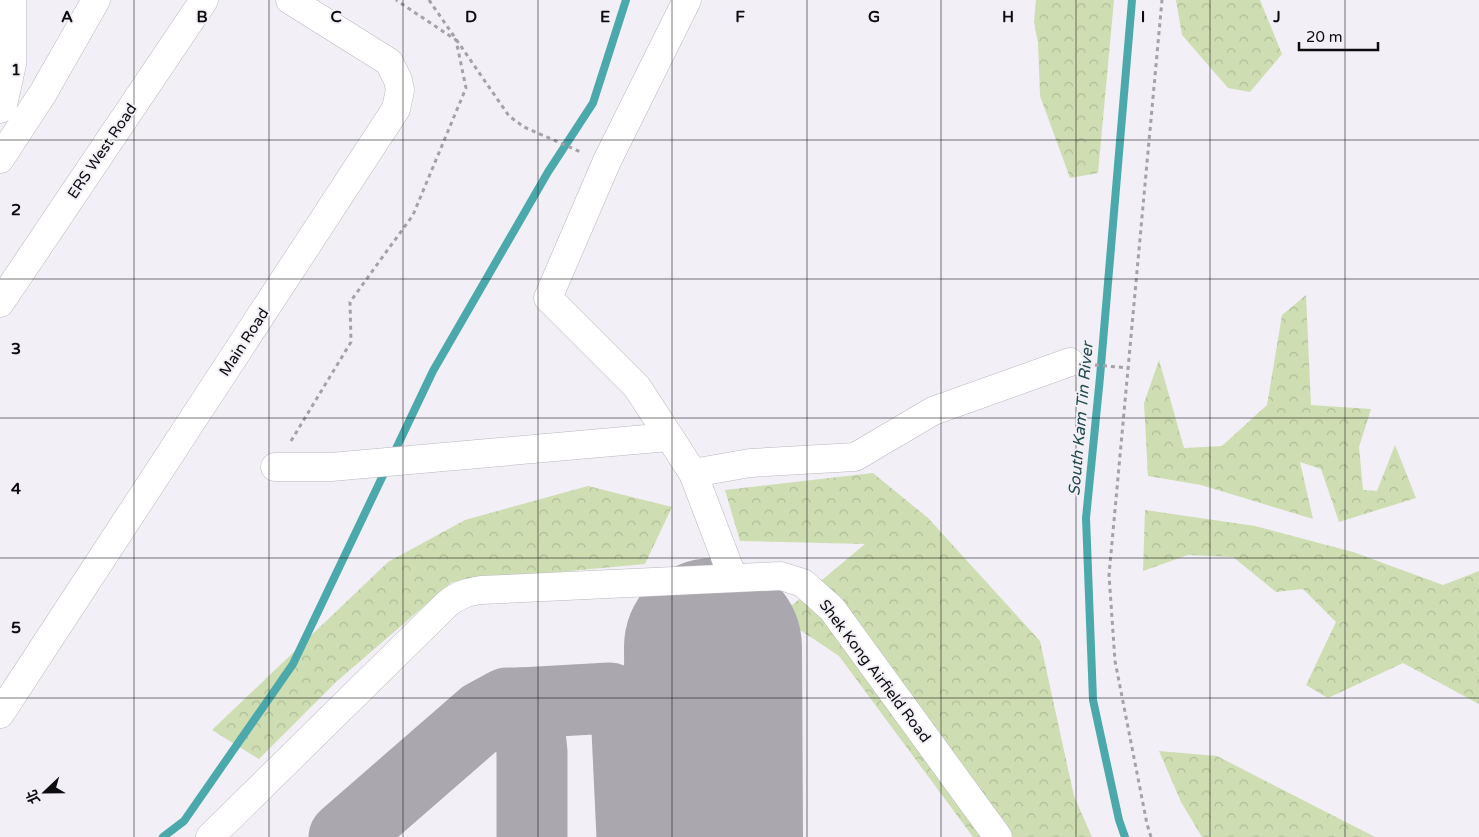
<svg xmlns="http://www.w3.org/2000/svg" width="1479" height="837" font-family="'Varela Round','Noto Sans TC',sans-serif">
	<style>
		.forest { fill: url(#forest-crowns) }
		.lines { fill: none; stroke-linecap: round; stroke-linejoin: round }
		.stream { stroke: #4ba9ab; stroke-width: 8 }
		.taxiway { stroke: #aaa8ae; stroke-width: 71 }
		.runway { stroke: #aaa8ae; stroke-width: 178 }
		.minor-casing { stroke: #bab7be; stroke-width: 29 }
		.path { stroke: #a4a2a8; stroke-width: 3; stroke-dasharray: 4 4; stroke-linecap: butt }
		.minor { stroke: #fff; stroke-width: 28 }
		.grid { fill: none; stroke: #0d0c0e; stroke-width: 1; stroke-opacity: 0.55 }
		.labels { text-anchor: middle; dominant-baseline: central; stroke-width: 4; stroke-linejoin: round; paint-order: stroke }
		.street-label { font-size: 15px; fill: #0d0c0e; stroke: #f2eff7 }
		.water-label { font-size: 16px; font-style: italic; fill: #214c4d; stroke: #f2eff7 }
		.grid-label { font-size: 16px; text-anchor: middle; font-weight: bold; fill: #0d0c0e; stroke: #f2eff7; stroke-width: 4; stroke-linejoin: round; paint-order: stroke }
	</style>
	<defs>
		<pattern id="forest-crowns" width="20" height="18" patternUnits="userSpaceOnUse" patternTransform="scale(1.25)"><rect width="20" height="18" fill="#cedeb2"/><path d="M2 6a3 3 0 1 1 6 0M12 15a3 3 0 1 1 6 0" fill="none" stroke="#b0bd98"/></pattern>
	</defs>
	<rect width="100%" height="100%" fill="#f2eff7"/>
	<g class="forest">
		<polygon points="1036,0 1114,0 1098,173 1070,178 1040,96 1038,43 1034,22"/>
		<polygon points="1176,0 1260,0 1282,54 1250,92 1228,88 1182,35"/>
		<polygon points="1306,295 1311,405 1371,409 1359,447 1363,490 1377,491 1395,445 1416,498 1339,522 1321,469 1300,462 1313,519 1201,485 1148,476 1144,403 1159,360 1184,448 1222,446 1267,405 1282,315"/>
		<polygon points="873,473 928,518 1040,641 1074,796 1092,837 973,837 839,656 779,616 865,544 740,541 725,490"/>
		<polygon points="588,486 672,507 645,564 452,582 336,682 259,759 212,730 388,562 465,520"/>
		<polygon points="1145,510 1255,526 1353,552 1443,585 1479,571 1479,704 1403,663 1328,698 1306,685 1336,622 1303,589 1276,592 1233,557 1188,555 1143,571"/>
		<polygon points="1159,751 1217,756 1375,837 1202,837 1181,802"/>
	</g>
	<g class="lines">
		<g class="stream">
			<polyline points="393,455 433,371 548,172 593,103 626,0"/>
			<polyline points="163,837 184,821 293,664 387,467"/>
			<polyline points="1125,837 1119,820 1093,700 1086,518 1100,377 1132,0"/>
		</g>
		<g class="taxiway">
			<polyline points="521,703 610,698 619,702 626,709 632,837"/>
			<polyline points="344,837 483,716 507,703 521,703 529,724 532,752 532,837"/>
		</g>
		<polyline class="runway" points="713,647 714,837"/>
		<g class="minor-casing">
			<g id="minor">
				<polyline points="687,0 607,161 548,298 637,387 693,473 733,578"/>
				<polyline points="0,109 3,105 12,64 12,0"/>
				<polyline points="0,159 43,93 96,0"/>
				<polyline points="0,303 204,0"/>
				<polyline points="275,467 331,467 669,437"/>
				<polyline points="693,473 750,463 855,457 933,411 1070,362"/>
				<polyline points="0,714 396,109 400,90 398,80 389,62 290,0"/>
				<path d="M210,837l237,-233c11,-9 20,-12 34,-14l300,-14 22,7 29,26 166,228"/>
			</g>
		</g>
		<g class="path">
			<polyline points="429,0 509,116 524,127 583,153"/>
			<polyline points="1095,365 1129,368"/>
			<polyline points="291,441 351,342 350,302 413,215 466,88 456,40 396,0"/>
			<polyline points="1151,837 1147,824 1115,661 1109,575 1162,0"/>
		</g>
		<use href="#minor" class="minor"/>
	</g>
	<path class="grid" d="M134,0v837M269,0v837M403,0v837M538,0v837M672,0v837M807,0v837M941,0v837M1076,0v837M1210,0v837M1345,0v837M0,140h1479M0,279h1479M0,418h1479M0,558h1479M0,698h1479"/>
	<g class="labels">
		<g class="street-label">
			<text transform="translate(102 151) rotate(-56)">ERS West Road</text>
			<text transform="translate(244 342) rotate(-57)">Main Road</text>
			<text transform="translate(875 671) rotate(53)">Shek Kong Airfield Road</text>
		</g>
		<g class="water-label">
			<text transform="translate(1081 419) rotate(-85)">South Kam Tin River</text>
		</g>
	</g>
	<g class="grid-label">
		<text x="67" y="22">A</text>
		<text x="202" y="22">B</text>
		<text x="336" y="22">C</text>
		<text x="471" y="22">D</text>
		<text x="605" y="22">E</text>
		<text x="740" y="22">F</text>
		<text x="874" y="22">G</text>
		<text x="1008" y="22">H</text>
		<text x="1143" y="22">I</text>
		<text x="1277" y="22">J</text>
		<text x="16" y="75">1</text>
		<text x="16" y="215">2</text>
		<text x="16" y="354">3</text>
		<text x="16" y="494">4</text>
		<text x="16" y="633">5</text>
	</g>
	<g transform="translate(45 792) rotate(248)" stroke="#f2eff7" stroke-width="4" paint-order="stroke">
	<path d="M0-4L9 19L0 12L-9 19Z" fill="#0d0c0e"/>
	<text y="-8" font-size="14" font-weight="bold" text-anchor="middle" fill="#0d0c0e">北</text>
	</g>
	<path d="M1299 42v8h79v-8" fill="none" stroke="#0d0c0e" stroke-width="2.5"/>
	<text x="1306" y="42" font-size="15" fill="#0d0c0e" stroke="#f2eff7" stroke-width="4" paint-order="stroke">20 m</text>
</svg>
